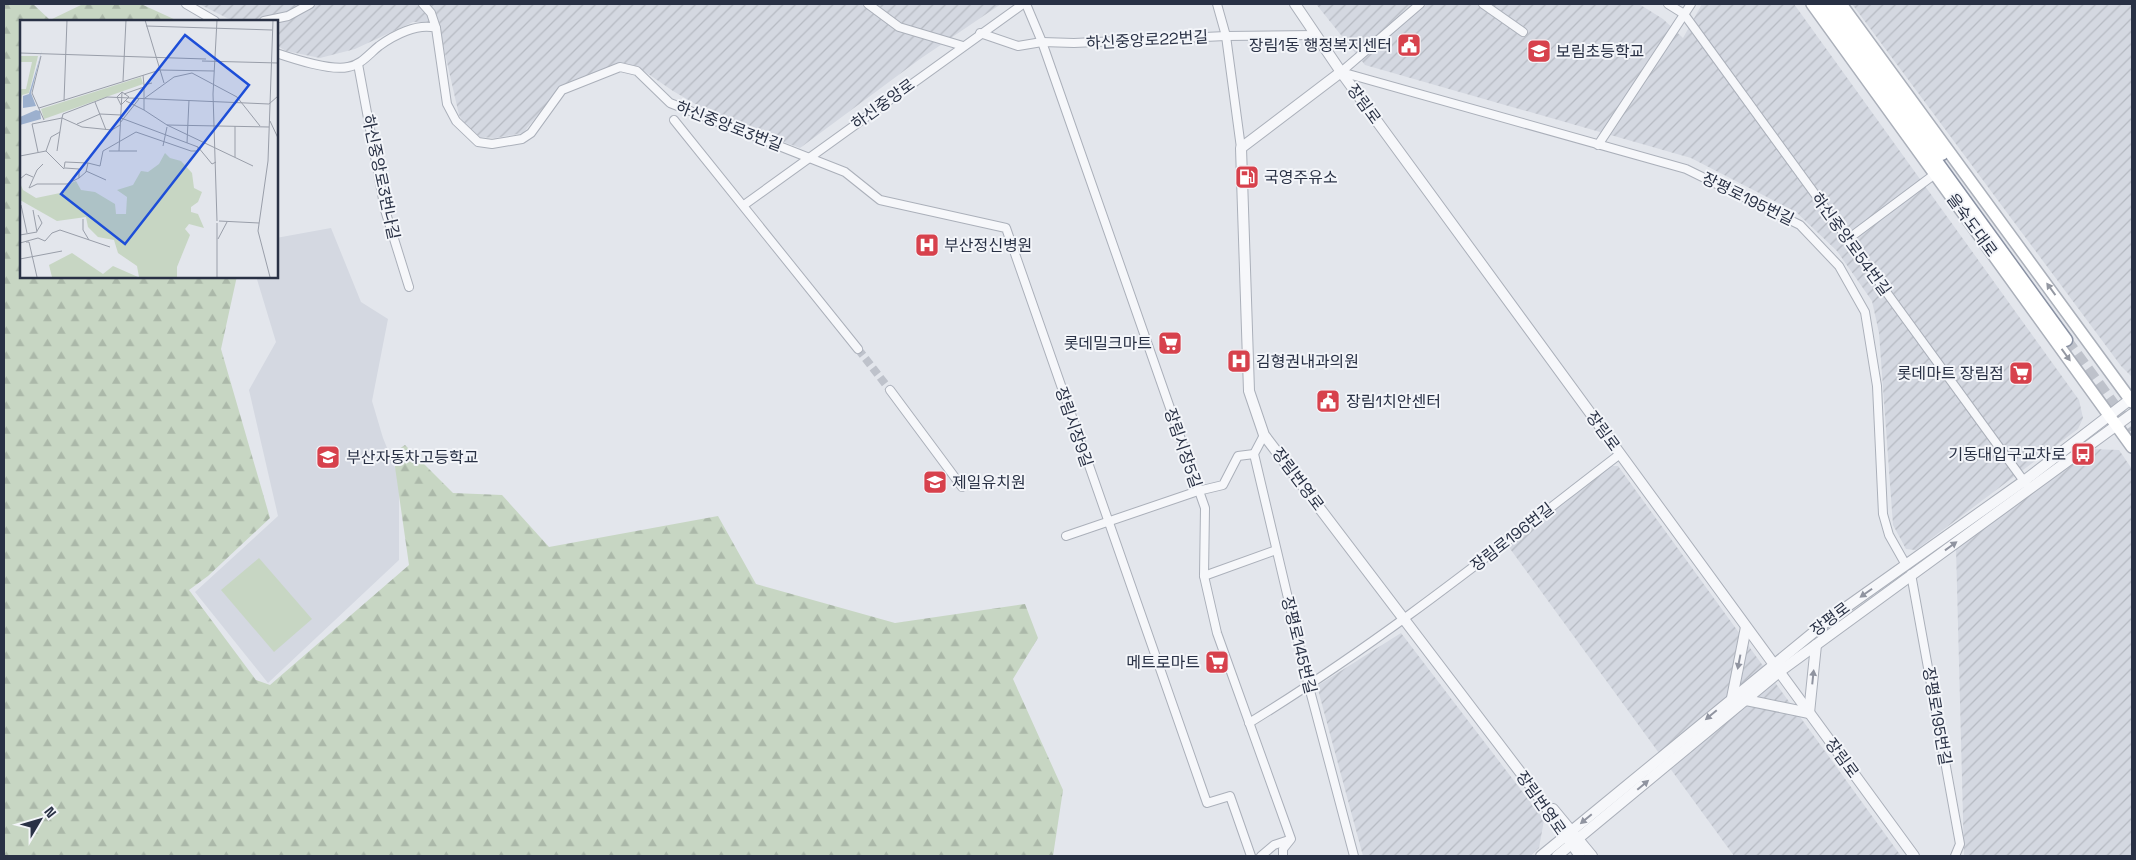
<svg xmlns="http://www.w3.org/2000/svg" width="2136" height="860" font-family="'Space Grotesk','Noto Sans KR',sans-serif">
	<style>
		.built { fill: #d4d8e1 }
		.industrial { fill: url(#industrial-furrows) }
		.forest { fill: url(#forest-firs) }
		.garden { fill: #c7d6c3 }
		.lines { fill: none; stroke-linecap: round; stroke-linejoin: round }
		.minor-tunnel { stroke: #bec2cb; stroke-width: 8; stroke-dasharray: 8 4; stroke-linecap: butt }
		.trunk-tunnel { stroke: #bec2cb; stroke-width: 12; stroke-dasharray: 12 6; stroke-linecap: butt }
		.minor-casing { stroke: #abb0ba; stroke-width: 10 }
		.tertiary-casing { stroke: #abb0ba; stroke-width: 12 }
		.secondary-casing { stroke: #abb0ba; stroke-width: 14 }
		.trunk-casing { stroke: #8991a3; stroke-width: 15 }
		.minor { stroke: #f6f7fa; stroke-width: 8 }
		.tertiary { stroke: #f6f7fa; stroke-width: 10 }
		.secondary { stroke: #fff; stroke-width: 11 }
		.trunk { stroke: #fff; stroke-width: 12 }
		.oneway { fill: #9498a2 }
		.oneway2 { fill: #9094a0 }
		.labels { text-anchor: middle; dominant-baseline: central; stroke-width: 4; stroke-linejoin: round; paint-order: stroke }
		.street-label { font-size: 16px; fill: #293145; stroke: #f3f5f9 }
		.poi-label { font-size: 16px; fill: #293145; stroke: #f3f5f9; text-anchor: start }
		.inset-road { fill: none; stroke: #999ea9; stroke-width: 1 }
		.view { fill: #1d4ed8; fill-opacity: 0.15; stroke: #1d4ed8; stroke-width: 2.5 }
		.inset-edge { fill: none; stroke: #293145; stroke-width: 2.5 }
	</style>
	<defs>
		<pattern id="industrial-furrows" width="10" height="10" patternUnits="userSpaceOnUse" patternTransform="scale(1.25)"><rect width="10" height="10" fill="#d4d8e1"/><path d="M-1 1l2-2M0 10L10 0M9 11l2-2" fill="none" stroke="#b6bac2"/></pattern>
		<pattern id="forest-firs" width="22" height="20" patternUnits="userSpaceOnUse" patternTransform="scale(1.25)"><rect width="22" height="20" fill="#c7d6c3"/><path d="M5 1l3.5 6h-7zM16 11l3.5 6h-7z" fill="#abb8a9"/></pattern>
	</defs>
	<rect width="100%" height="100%" fill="#e3e6ec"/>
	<polygon class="built" points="331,228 361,302 388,319 372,401 383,438 399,477 399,560 268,683 195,592 278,516 249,390 276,342 256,276 276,276 276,238"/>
	<g class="industrial">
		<polygon points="199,4 1001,4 920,59 800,148 721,119 673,91 641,69 624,64 560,88 523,133 495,138 479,137 464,123 459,115 438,23 413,22 355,49 320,58 286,51 276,45 276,21 233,21"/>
		<polygon points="1316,4 1639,4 1663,19 1683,38 1702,4 1794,4 2079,400 2083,418 2078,429 1916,550 1906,549 1893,525 1879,333 1872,301 1837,251 1796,212 1691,158 1365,65"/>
		<polygon points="1852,4 2132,4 2132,377 2121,366"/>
		<polygon points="2092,449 2119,450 2132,469 2132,856 1964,856 1956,548"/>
		<polygon points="1612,466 1618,466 1901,856 1734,856 1508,546"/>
		<polygon points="1401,633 1544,820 1539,848 1530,856 1363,856 1317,686"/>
	</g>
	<polygon class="forest" points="4,4 33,4 50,20 83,4 141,4 178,21 21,21 21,276 237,276 221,349 270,518 208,576 189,590 256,680 270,685 409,565 393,453 405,445 453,493 502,495 549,547 718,516 756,584 895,623 1025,604 1038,638 1013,679 1063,790 1053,856 4,856"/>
	<polygon class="garden" points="259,558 312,619 274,652 221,590"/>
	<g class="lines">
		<polyline class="minor-tunnel" points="858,349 890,390"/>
		<polyline class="trunk-tunnel" points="2066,340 2132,430"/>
		<g class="minor-casing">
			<g id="minor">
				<polyline points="186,4 215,21"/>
				<polyline points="423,4 431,13 436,28"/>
				<polyline points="868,4 899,27 963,46"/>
				<polyline points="1026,4 1042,42 1205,508 1204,576 1217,633 1291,839 1283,849 1283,856"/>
				<polyline points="1217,4 1226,36 1241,148"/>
				<polyline points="1483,4 1523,32"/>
				<polyline points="1668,4 1684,14 2026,484"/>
				<polyline points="264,21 288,16 310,4"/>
				<polyline points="980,33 1018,46 1042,42 1074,43 1226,36 1316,35"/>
				<path d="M276,53c18,6 54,18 72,14 13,-2 21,-13 31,-21 15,-11 38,-23 57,-18l11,76 9,17 22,21 14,2 30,-5 9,-6 31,-43 58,-23 17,4 33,32 175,69 35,28 126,28 201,575 23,-7 21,60"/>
				<polyline points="358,64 385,210 409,287"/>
				<polyline points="1341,72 1686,169 1800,225 1839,266 1865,312 1877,386 1883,514 1889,535 1906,565"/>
				<polyline points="1341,72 1420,4"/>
				<polyline points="674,120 858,349"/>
				<polyline points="1598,145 1691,4"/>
				<polyline points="744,205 1023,4"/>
				<polyline points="1848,239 1935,174"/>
				<polyline points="890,390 962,487"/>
				<polyline points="1264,435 1254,454 1309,687 1354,856"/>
				<polyline points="1066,536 1198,491 1223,485 1238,456 1254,454"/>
				<polyline points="1911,574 1960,844 1955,856"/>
				<polyline points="1204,576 1276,550"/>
				<path d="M1249,723c131,-80 250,-176 371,-269"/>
				<polyline points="1261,856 1274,845 1289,840"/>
			</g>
		</g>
		<g class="tertiary-casing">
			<g id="tertiary">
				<polyline points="1295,4 1341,72 1914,856"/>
				<polyline points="1341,72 1241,148 1249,391 1264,435 1533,789 1580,856"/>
				<polyline points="1732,698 1746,627"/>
				<polyline points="1746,700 1809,713 1816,645"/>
				<polyline points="1553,809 1592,856"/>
				<polyline points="1541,856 1831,618 2024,481 2132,398"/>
				<polyline points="1557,856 1779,672 2132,414"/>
			</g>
		</g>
		<g class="secondary-casing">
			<g id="secondary">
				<polyline points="1812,4 2132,447"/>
				<polyline points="1841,4 2132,402"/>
			</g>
		</g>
		<g class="trunk-casing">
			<g id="trunk">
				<polyline points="1822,4 2066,340"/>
				<polyline points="1833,4 1942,154"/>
			</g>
		</g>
		<use href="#minor" class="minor"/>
		<use href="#tertiary" class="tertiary"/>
		<use href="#secondary" class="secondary"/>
		<use href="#trunk" class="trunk"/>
	</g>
	<defs><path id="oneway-solid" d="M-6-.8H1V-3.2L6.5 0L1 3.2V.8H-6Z" transform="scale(1.25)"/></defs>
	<g class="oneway">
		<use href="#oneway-solid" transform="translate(2051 289) rotate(-126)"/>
		<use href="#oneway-solid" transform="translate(2066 355) rotate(54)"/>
	</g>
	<g class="oneway2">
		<use href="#oneway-solid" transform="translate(1951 546) rotate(-36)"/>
		<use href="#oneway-solid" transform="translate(1866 593) rotate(145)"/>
		<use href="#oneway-solid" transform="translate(1739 662) rotate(101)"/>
		<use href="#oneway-solid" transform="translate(1813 677) rotate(-84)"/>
		<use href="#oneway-solid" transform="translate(1711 715) rotate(140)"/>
		<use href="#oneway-solid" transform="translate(1643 785) rotate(-40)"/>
		<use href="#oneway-solid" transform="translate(1586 819) rotate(140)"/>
	</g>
	<defs>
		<g id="civic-square" transform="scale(1.25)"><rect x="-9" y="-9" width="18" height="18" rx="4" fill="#d7414c" stroke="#f3f5f9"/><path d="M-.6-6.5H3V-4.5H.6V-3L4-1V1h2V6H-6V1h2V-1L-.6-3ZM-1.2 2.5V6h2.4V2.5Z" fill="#fff"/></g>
		<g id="school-square" transform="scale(1.25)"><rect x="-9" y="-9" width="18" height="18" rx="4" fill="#d7414c" stroke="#f3f5f9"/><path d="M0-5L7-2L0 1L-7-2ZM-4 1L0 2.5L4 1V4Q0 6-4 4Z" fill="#fff"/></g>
		<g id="fuel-square" transform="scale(1.25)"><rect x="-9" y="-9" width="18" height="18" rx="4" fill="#d7414c" stroke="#f3f5f9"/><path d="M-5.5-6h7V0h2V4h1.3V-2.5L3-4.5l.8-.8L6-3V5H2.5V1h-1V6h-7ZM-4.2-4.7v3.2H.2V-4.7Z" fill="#fff"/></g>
		<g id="hospital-square" transform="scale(1.25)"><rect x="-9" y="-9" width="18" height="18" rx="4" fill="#d7414c" stroke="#f3f5f9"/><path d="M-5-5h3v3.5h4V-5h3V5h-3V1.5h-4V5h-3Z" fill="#fff"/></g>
		<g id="supermarket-square" transform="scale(1.25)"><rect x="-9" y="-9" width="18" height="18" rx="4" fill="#d7414c" stroke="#f3f5f9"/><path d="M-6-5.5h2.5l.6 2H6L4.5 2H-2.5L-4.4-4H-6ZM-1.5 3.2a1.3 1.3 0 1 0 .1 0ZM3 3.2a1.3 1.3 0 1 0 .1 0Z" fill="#fff"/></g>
		<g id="bus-square" transform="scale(1.25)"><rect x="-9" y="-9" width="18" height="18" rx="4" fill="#d7414c" stroke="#f3f5f9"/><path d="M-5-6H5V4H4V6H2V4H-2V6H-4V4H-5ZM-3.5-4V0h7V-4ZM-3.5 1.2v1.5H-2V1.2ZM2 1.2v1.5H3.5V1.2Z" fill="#fff"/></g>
	</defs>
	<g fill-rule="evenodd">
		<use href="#civic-square" x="1409" y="45"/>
		<use href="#school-square" x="1539" y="51"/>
		<use href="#fuel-square" x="1247" y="177"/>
		<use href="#hospital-square" x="927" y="245"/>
		<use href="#supermarket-square" x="1170" y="343"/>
		<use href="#hospital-square" x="1239" y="361"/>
		<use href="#supermarket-square" x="2021" y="373"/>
		<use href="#civic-square" x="1328" y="401"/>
		<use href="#bus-square" x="2083" y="454"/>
		<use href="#school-square" x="328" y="457"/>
		<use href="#school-square" x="935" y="482"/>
		<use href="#supermarket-square" x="1217" y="662"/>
	</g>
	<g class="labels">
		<g class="street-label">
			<text transform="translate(1147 40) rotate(-3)">하신중앙로22번길</text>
			<text transform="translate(883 104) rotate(-36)">하신중앙로</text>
			<text transform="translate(1364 104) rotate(54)">장림로</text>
			<text transform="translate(729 126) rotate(21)">하신중앙로3번길</text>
			<text transform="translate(381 177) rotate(78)">하신중앙로3번나길</text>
			<text transform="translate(1748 199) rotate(26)">장평로195번길</text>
			<text transform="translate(1972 225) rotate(54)">을숙도대로</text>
			<text transform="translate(1851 244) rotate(54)">하신중앙로54번길</text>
			<text transform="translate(1074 427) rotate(71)">장림시장9길</text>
			<text transform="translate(1603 431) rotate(54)">장림로</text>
			<text transform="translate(1183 448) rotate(71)">장림시장5길</text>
			<text transform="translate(1298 479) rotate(53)">장림번영로</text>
			<text transform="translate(1512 537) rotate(-38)">장림로196번길</text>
			<text transform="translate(1830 619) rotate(-37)">장평로</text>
			<text transform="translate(1299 645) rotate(76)">장평로145번길</text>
			<text transform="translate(1937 716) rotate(80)">장평로195번길</text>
			<text transform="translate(1842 758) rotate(54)">장림로</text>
			<text transform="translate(1541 803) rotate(55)">장림번영로</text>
		</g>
		<g class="poi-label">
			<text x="1392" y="45" text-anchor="end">장림1동 행정복지센터</text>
			<text x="1556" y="51">보림초등학교</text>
			<text x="1264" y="177">국영주유소</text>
			<text x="944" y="245">부산정신병원</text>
			<text x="1152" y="343" text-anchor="end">롯데밀크마트</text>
			<text x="1256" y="361">김형권내과의원</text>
			<text x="2004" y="373" text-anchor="end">롯데마트 장림점</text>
			<text x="1346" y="401">장림1치안센터</text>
			<text x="2066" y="454" text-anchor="end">기동대입구교차로</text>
			<text x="346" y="457">부산자동차고등학교</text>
			<text x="952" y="482">제일유치원</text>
			<text x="1200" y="662" text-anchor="end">메트로마트</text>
		</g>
	</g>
	<g transform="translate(20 20)">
		<rect width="258" height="258" fill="#e3e6ec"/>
		<path d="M1,36h17l-9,37 -7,2 -2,18v-24h6l6,-27h-11zM121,57l2,7 -99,35 -3,-10 3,-1z" fill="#c7d6c3"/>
		<path d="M145,133l5,5 11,3 11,12 2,15 8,4 -4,10 -7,5v5l7,2 6,14 -15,-4 -4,5 5,6 -13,32v10h-38l-2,-11 -19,-13 -4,-13 -16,-3 -10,-10 -2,-10 -29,4 -37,-21v-17l3,7 13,8 29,-6 1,-7 10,-4 5,9 14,2 20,12 1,10h10l1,-17 -10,-7 16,-5 8,-14 7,1 11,-8zM52,233l31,21 10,-8 25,11h-86l-3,-12z" fill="#c7d6c3"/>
		<path d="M22,30l-11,43 5,13 -13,2v-12l6,-2zM16,90l4,1 1,8 -21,6v-8z" fill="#9cb0ce"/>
		<path class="inset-road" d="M125,0l19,63M126,6l126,4M0,33l186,6M21,36l-9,37 12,27M182,41l76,2M123,55l1,10 8,-2M103,61l3,-61M124,65v25l23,15 102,2M102,72l7,5 -8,8 -4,-8zM104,74l20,-7M125,78l29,-21 18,-4 45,24 23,29M44,81l3,-81M106,81l18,9M75,82l11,28M19,88l121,-38 54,1M42,98l1,-4 44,-17 162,7 9,-8M101,98l77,29 14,17 4,-2M250,101l8,17M100,103l19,-24M57,104l23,-10 21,1M147,105l86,41M167,123l2,-43M143,126l4,-19M26,131l18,18 1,-7 23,1M26,131l5,-14 9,-5M37,131l5,-33M89,131h28M99,131l3,-59M18,132l-6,-28 30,-6 20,9 30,3 8,-5M0,136l26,-5M215,137v-31M23,144l-6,6 -8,18 8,-4h30l12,-6 7,-6 2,-9 12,3 3,-15 33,-19 55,19h7v-4M45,148l14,1v9M66,151l20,9M0,159l6,-5 7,3M1,185l6,28M63,199v11l6,10M197,201l-4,-127 4,-74M199,201l40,2M197,203v54M17,211l5,-8 -4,-8M0,215l17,-3 -4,-22M198,219l9,-17M6,222h3l8,35M0,223l18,-5 7,3 7,-8 8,-3 50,17M0,239l42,-8M250,257l-12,-46 10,-70 5,-141"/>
		<path class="view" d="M165,15l64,50 -124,159 -64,-50z"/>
		<rect width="258" height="258" class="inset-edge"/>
	</g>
	<rect width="2136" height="860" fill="none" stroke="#293145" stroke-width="10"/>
	<g transform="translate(40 820) rotate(52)" stroke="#f3f5f9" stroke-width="4" paint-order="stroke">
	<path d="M0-4L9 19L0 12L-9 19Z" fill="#293145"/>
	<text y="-8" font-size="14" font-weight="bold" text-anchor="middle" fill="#293145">N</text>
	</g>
</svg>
